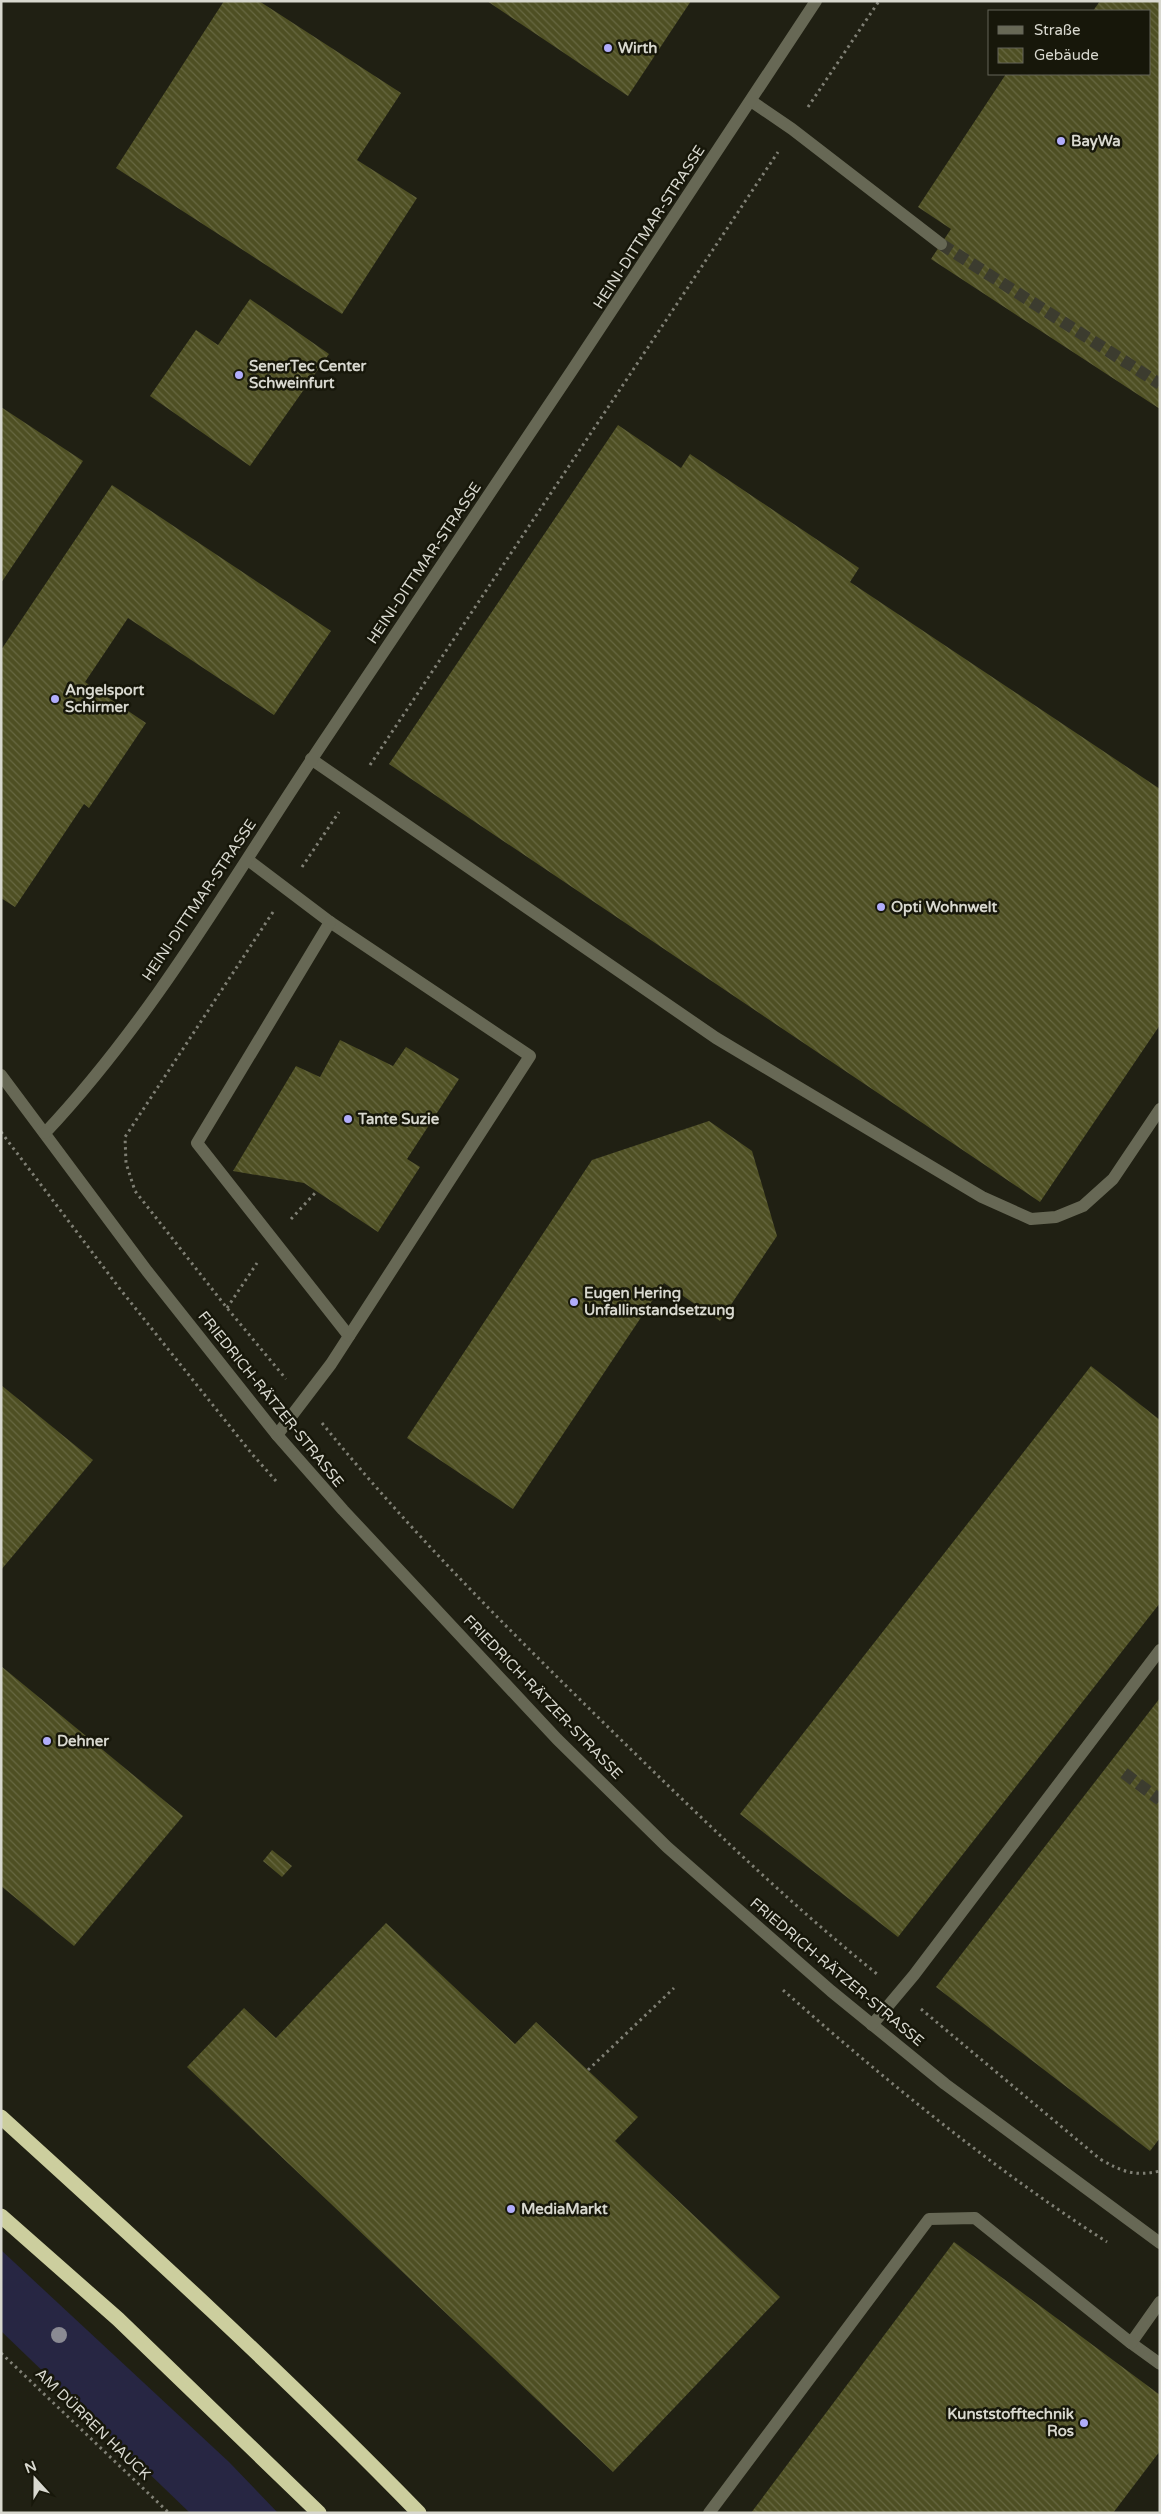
<svg xmlns="http://www.w3.org/2000/svg" width="1161" height="2514" font-family="'Varela Round',sans-serif">
	<style>
		.grass { fill: #272643 }
		.building { fill: url(#building-back-hatch) }
		.lines { fill: none; stroke-linecap: round; stroke-linejoin: round }
		.minor-tunnel { stroke: #3c3c2f; stroke-width: 12; stroke-dasharray: 12 6; stroke-linecap: butt }
		.path { stroke: #7f7f74; stroke-width: 3; stroke-dasharray: 2.5 4; stroke-linecap: butt }
		.minor { stroke: #676855; stroke-width: 12 }
		.highway { stroke: #ccce9e; stroke-width: 15 }
		.tree { fill: #8a8a93 }
		.poi-dot { fill: #b1adfa; stroke: #17170a; stroke-width: 2 }
		.labels { text-anchor: middle; dominant-baseline: central; stroke-width: 5; stroke-linejoin: round; paint-order: stroke }
		.poi-label { font-size: 15px; font-weight: bold; fill: #d8d8cf; stroke: #17170a; text-anchor: start }
		.street-label { font-size: 15px; fill: #d8d8cf; stroke: #17170a }
	</style>
	<defs>
		<pattern id="building-back-hatch" width="6" height="6" patternUnits="userSpaceOnUse" patternTransform="scale(1.25)"><rect width="6" height="6" fill="#4e4f23"/><path d="M-1 5l2 2M0 0l6 6M5-1l2 2" fill="none" stroke="#676842"/></pattern>
	</defs>
	<rect width="100%" height="100%" fill="#202013"/>
	<polygon class="grass" points="1,2250 229,2462 278,2513 190,2513 1,2331"/>
	<g class="building">
		<polygon points="224,1 259,1 401,93 357,160 417,198 342,314 116,168"/>
		<polygon points="487,1 691,1 628,96"/>
		<polygon points="1100,1 1160,1 1160,409 931,259 951,229 918,207 1006,74 1150,74 1150,11 1093,11"/>
		<polygon points="250,299 329,354 250,466 150,396 196,330 218,345"/>
		<polygon points="1,407 83,461 1,583"/>
		<polygon points="618,425 681,468 690,454 859,568 850,582 1160,789 1160,1025 1040,1202 389,764"/>
		<polygon points="112,485 331,631 274,715 128,618 85,682 146,723 89,808 84,804 15,907 1,898 1,650"/>
		<polygon points="340,1040 393,1066 406,1047 459,1079 407,1159 420,1167 378,1232 304,1183 233,1171 296,1066 320,1077"/>
		<polygon points="709,1121 752,1151 777,1236 720,1321 664,1283 513,1509 407,1438 592,1160"/>
		<polygon points="1091,1366 1160,1420 1160,1603 898,1937 740,1814"/>
		<polygon points="1,1385 93,1460 1,1570"/>
		<polygon points="1,1666 183,1816 74,1946 1,1886"/>
		<polygon points="1160,1698 1160,2138 1150,2151 936,1987"/>
		<polygon points="272,1850 292,1866 282,1877 263,1861"/>
		<polygon points="386,1923 515,2044 536,2022 638,2117 615,2141 780,2297 613,2472 187,2067 244,2008 276,2038"/>
		<polygon points="954,2242 1160,2395 1160,2451 1113,2513 751,2513"/>
	</g>
	<g class="lines">
		<g class="minor-tunnel">
			<polyline points="941,244 1160,384"/>
			<polyline points="1124,1773 1160,1800"/>
		</g>
		<g class="path">
			<polyline points="808,107 879,1"/>
			<polyline points="370,765 778,152"/>
			<polyline points="302,867 339,812"/>
			<polyline points="273,912 125,1137 126,1163 135,1191 227,1308 286,1379"/>
			<polyline points="1,1132 120,1289 252,1454 276,1481"/>
			<polyline points="291,1219 316,1192"/>
			<polyline points="227,1308 257,1263"/>
			<path d="M322,1423c88,109 188,208 288,306 87,85 173,169 267,245"/>
			<path d="M783,1990c102,90 209,178 324,252"/>
			<path d="M921,2009l179,150c21,12 34,18 60,12"/>
			<polyline points="588,2070 674,1988"/>
			<polyline points="1,2353 169,2513"/>
		</g>
		<g class="minor">
			<polyline points="751,101 792,129 941,244"/>
			<polyline points="311,759 716,1038 982,1197 1031,1219 1056,1217 1083,1206 1113,1179 1160,1109"/>
			<polyline points="248,860 330,922 530,1056 331,1364 277,1435"/>
			<polyline points="330,922 197,1143 349,1336"/>
			<polyline points="1,1075 147,1271 277,1435 343,1510 557,1739 667,1847 831,1991 945,2084 1160,2243"/>
			<path d="M45,1133c112,-119 192,-263 283,-398 164,-244 327,-488 488,-734"/>
			<polyline points="872,2025 914,1975 1160,1650"/>
			<polyline points="1131,2343 1160,2364"/>
			<polyline points="709,2513 929,2219 975,2218 1131,2343 1160,2302"/>
		</g>
		<g class="highway">
			<path d="M1,2117c142,129 284,258 418,396"/>
			<polyline points="1,2216 118,2319 319,2513"/>
		</g>
	</g>
	<circle class="tree" cx="59" cy="2335" r="8"/>
	<g class="poi-dot">
		<circle cx="608" cy="48" r="5"/>
		<circle cx="1061" cy="141" r="5"/>
		<circle cx="239" cy="375" r="5"/>
		<circle cx="55" cy="699" r="5"/>
		<circle cx="881" cy="907" r="5"/>
		<circle cx="348" cy="1119" r="5"/>
		<circle cx="574" cy="1302" r="5"/>
		<circle cx="47" cy="1741" r="5"/>
		<circle cx="511" cy="2209" r="5"/>
		<circle cx="1084" cy="2423" r="5"/>
	</g>
	<g class="labels">
		<g class="poi-label">
			<text x="618" y="48">Wirth</text>
			<text x="1071" y="141">BayWa</text>
			<text x="249" y="366">SenerTec Center<tspan x="249" dy="17">Schweinfurt</tspan></text>
			<text x="65" y="690">Angelsport<tspan x="65" dy="17">Schirmer</tspan></text>
			<text x="891" y="907">Opti Wohnwelt</text>
			<text x="358" y="1119">Tante Suzie</text>
			<text x="584" y="1293">Eugen Hering<tspan x="584" dy="17">Unfallinstandsetzung</tspan></text>
			<text x="57" y="1741">Dehner</text>
			<text x="521" y="2209">MediaMarkt</text>
			<text x="1074" y="2414" text-anchor="end">Kunststofftechnik<tspan x="1074" dy="17">Ros</tspan></text>
		</g>
		<g class="street-label">
			<text transform="translate(649 227) rotate(-57)">HEINI-DITTMAR-STRASSE</text>
			<text transform="translate(424 563) rotate(-56)">HEINI-DITTMAR-STRASSE</text>
			<text transform="translate(199 900) rotate(-56)">HEINI-DITTMAR-STRASSE</text>
			<text transform="translate(271 1399) rotate(51)">FRIEDRICH-RÄTZER-STRASSE</text>
			<text transform="translate(543 1697) rotate(46)">FRIEDRICH-RÄTZER-STRASSE</text>
			<text transform="translate(837 1972) rotate(40)">FRIEDRICH-RÄTZER-STRASSE</text>
			<text transform="translate(93 2424) rotate(44)">AM DÜRREN HAUCK</text>
		</g>
	</g>
	<rect width="1161" height="2514" fill="none" stroke="#d8d8cf" stroke-width="5"/>
	<rect x="988" y="10" width="162" height="65" fill="#17170a" stroke="#646459"/>
	<rect x="998" y="26" width="25" height="8" fill="#676855" stroke="#646459"/>
	<text x="1034" y="35" font-size="15" fill="#d8d8cf">Straße</text>
	<rect x="998" y="48" width="25" height="15" fill="url(#building-back-hatch)" stroke="#646459"/>
	<text x="1034" y="60" font-size="15" fill="#d8d8cf">Gebäude</text>
	<g transform="translate(35 2479) rotate(339)" stroke="#17170a" stroke-width="4" paint-order="stroke">
	<path d="M0-4L9 19L0 12L-9 19Z" fill="#d8d8cf"/>
	<text y="-8" font-size="14" font-weight="bold" text-anchor="middle" fill="#d8d8cf">N</text>
	</g>
</svg>
